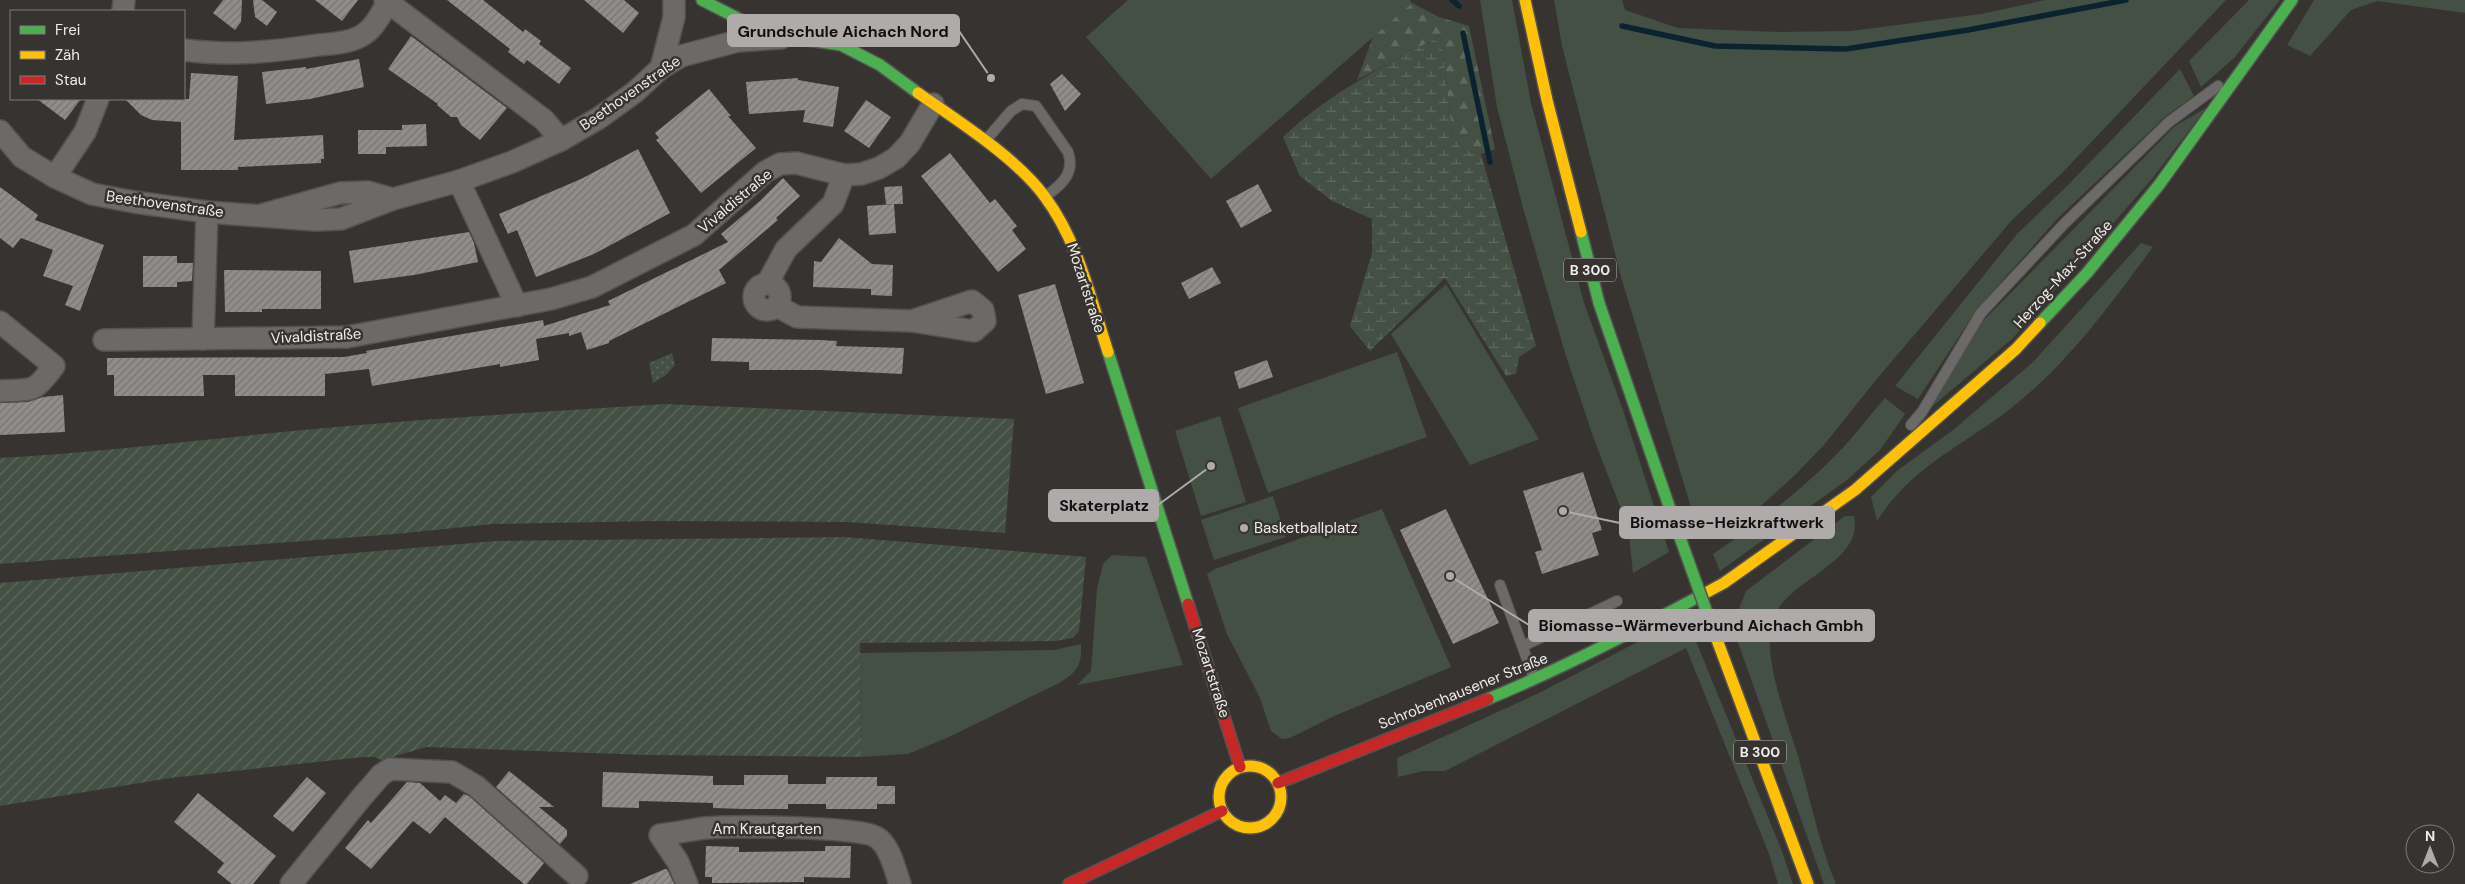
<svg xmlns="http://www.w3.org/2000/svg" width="2465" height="884" font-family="'DM Sans',sans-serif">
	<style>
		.grass { fill: #445043 }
		.forest { fill: url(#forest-firs) }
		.wetland { fill: url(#wetland-marsh) }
		.park { fill: url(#park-dots) }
		.garden { fill: url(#garden-furrows) }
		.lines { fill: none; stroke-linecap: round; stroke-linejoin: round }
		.stream { stroke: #0a232f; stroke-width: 5.5 }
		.building { fill: url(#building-hatch) }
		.lane-casing { stroke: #545250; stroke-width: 12 }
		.street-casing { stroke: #545250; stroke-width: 24 }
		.fast-casing { stroke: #545250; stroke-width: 14 }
		.slow-casing { stroke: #545250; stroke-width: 14 }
		.jam-casing { stroke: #545250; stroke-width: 14 }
		.lane { stroke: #6c6a69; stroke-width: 10 }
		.street { stroke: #6c6a69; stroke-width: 21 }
		.fast { stroke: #4caf50; stroke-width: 11 }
		.slow { stroke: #ffc107; stroke-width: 11 }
		.jam { stroke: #c62828; stroke-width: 11 }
		.fast-bridge-casing { stroke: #545250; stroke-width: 14; stroke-linecap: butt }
		.fast-bridge { stroke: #4caf50; stroke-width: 11 }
		.poi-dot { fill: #aeabaa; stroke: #373330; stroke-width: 2 }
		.labels { text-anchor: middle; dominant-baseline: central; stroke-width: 5; stroke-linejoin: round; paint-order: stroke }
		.shield { fill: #373330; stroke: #b8b4b3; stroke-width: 1 }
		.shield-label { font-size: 14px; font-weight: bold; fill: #efeceb }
		.street-label { font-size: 15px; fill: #efeceb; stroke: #373330 }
		.poi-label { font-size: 15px; fill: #efeceb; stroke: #373330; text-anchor: start }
		.leader { fill: none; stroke: #aeabaa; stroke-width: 2 }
		.callout-dot { fill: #aeabaa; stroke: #373330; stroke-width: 2 }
		.callout { fill: #aeabaa; stroke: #aeabaa; stroke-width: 2 }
		.callout-label { font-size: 16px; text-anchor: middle; font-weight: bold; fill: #111 }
	</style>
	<defs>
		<pattern id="forest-firs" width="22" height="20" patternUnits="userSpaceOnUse" patternTransform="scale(1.25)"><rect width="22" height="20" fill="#445043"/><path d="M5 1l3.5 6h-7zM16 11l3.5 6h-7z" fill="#5f695e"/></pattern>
		<pattern id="wetland-marsh" width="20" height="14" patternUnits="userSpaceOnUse" patternTransform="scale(1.25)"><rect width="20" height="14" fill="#445043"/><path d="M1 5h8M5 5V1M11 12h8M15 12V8" fill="none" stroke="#5f695e"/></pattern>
		<pattern id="park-dots" width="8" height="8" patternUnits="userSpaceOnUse" patternTransform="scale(1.25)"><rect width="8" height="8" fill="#445043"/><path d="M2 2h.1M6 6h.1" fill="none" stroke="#5f695e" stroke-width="1.8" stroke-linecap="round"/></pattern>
		<pattern id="garden-furrows" width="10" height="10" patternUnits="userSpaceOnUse" patternTransform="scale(1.25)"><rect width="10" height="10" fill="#445043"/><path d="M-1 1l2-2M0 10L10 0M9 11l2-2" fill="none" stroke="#5f695e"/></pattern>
		<pattern id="building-hatch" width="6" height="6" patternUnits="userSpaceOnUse" patternTransform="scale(1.25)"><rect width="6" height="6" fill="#908d8c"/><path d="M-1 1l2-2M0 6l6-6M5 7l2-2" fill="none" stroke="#777474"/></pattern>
	</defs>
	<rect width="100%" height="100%" fill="#363331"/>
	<g class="grass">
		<polygon points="1128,0 1410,0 1412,3 1211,179 1086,37"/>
		<polygon points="1480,0 1512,0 1531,103 1584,303 1623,410 1669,552 1633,573 1628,527 1594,439 1565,353 1523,208 1497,107"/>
		<polygon points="1554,0 1622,0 1625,10 1678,28 1778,32 1851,31 1981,14 2045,0 2226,0 2062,173 2012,220 1876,380 1824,445 1795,475 1763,504 1716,539 1697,527 1621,277 1562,46"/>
		<polygon points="2249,0 2280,0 2234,58 2201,87 2189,61"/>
		<polygon points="2314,0 2465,0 2465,13 2377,1 2351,10 2310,56 2287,45"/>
		<polygon points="2180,69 2194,96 2166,116 2060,216 1977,309 1918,399 1895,386 2017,234 2067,186"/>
		<polygon points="2206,108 2152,179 2013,338 1927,411 1983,321 2175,126"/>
		<path d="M2141,243l12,4c-43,58 -86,118 -143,162 -49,38 -98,57 -133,112l-6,-24 27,-27 55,-40 80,-68z"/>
		<polygon points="1446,284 1539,439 1470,465 1391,334"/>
		<polygon points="1397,352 1427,437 1268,493 1238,408"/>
		<path d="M1885,398l20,16 -25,36 -33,30 -127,91 -7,-17c43,-29 85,-61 122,-98 18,-18 33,-39 50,-58z"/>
		<polygon points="1220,416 1246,502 1201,516 1175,431"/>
		<polygon points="1273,496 1286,537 1214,560 1201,520"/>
		<polygon points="1382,509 1451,667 1332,717 1290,738 1282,739 1271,731 1260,698 1227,634 1207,574 1215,569"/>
		<path d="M1845,516h9c10,46 -63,62 -79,99 -2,6 -5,16 -5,23 -2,32 18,86 28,118 12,42 21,88 38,128h-12l-87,-244 -1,-24 10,-25z"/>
		<polygon points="1112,555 1146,557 1183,665 1077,685 1091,671 1097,589 1103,564"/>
		<polygon points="1686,617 1782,851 1793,884 1778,884 1769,854 1686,648 1445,771 1423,771 1398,777 1397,758 1539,693"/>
		<path d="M1081,644c1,22 -4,28 -22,39l-110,54 -41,17 -47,3 -1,-104 194,-3z"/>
	</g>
	<polygon class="forest" points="1412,3 1439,17 1469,26 1495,149 1481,154 1460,149 1452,134 1441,36 1357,80 1373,37"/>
	<path class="wetland" d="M1441,36l11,98 9,15 20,5 55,192 -17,11 -3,17 -10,2 -61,-98 -75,73 -20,-25 22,-73v-34l-40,-18 -32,-25 -17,-39c46,-44 102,-72 158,-101z"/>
	<polygon class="park" points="672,353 675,365 666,375 653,383 649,363"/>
	<g class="garden">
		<path d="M665,404l349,15 -9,114 -158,-11 -190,-1 -164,3 -97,10 -396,30v-106c116,-7 231,-22 347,-32 106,-9 212,-15 318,-22z"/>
		<polygon points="845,537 1086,557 1079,631 1073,638 1055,641 860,643 861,757 647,755 427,747 395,756 385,762 375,757 363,757 170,778 0,806 0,583 496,541"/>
	</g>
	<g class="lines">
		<g class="stream">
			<polyline points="1452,0 1459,6"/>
			<polyline points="1622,26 1715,46 1846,49 1968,30 2126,0"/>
			<polyline points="1463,33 1490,162"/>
		</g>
	</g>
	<g class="building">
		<polygon points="223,0 242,0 241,22 235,30 213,13"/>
		<polygon points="253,0 262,0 277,12 267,26 255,17"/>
		<polygon points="315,0 358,0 342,21"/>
		<polygon points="447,0 483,0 523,32 525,29 541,41 539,44 571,68 559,84 527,60 524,64 508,52 510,49"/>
		<polygon points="584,0 624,0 639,13 623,33"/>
		<polygon points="411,36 507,108 480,140 461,125 457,117 451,117 437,105 438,104 388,69"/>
		<polygon points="359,59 364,87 310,99 266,104 262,72 306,67 306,69"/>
		<polygon points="191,73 238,76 234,140 323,135 324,159 321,159 321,163 238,167 238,170 181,170 181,122 152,120 141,115 125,99 189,99"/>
		<polygon points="1062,74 1081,94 1065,111 1050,84"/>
		<polygon points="798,78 798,80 839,87 833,127 803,122 805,110 749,114 746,82"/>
		<polygon points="709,89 731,116 728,116 756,148 701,193 656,140 659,138 655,133"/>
		<polygon points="37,99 81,99 65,120"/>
		<polygon points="866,100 891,117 869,148 844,131"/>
		<polygon points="426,124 427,146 386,147 386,154 358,154 358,130 402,130 402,125"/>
		<polygon points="638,149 670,213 594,254 536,277 517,230 508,234 499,214 581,179"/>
		<polygon points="950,153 990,203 995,199 1017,226 1012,230 1026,249 998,272 921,176"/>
		<polygon points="783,178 800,196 776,218 778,220 719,270 726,283 609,341 609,343 587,350 581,332 569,336 569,333 536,339 539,360 500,367 500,364 372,386 369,369 325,374 325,396 235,396 235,375 203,375 204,396 114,396 114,375 107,375 107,358 344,357 367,353 366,351 543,320 544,326 610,305 608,301 728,242 721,234 760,201"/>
		<polygon points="1258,184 1272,211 1241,228 1226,201"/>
		<polygon points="902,186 903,204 886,204 884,187"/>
		<polygon points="0,187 38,215 35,220 104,245 80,311 65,305 73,286 43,276 53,250 21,238 13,248 0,238"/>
		<polygon points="894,204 896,233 869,235 867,206"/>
		<polygon points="469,232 474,243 478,262 414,275 354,283 349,251"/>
		<polygon points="839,238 872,264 893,265 892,296 871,295 871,289 813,287 814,261 821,262"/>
		<polygon points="143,256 177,256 177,263 193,263 192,281 177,282 177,287 143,287"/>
		<polygon points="1212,267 1221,283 1189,299 1181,283"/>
		<polygon points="224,270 321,271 321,309 262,309 262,312 225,312"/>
		<polygon points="1055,284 1084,383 1046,394 1018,295"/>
		<polygon points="712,338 820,340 837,341 836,346 904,348 902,374 820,370 749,370 749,362 711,361"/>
		<polygon points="1267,360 1273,377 1239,389 1234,372"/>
		<polygon points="63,395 65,432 0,435 0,403 28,402 43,397"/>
		<polygon points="1583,472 1602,530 1592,533 1599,555 1542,574 1535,552 1542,550 1523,491"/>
		<polygon points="1446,509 1499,623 1453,644 1400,530"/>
		<polygon points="509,771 554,807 539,807 567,830 567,836 560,844 496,787"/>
		<polygon points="603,772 713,776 713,785 744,785 744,775 788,775 788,784 826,784 826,777 877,777 877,786 895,786 895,804 877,804 877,809 826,809 826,804 788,804 788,809 744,809 713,808 713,803 639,801 639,808 602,807"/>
		<polygon points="307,777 326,793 293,832 273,816"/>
		<polygon points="407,782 420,783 440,801 445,795 456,803 464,794 469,796 544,863 527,884 524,884 445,817 430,834 413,821 371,869 345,848 368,820 371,823"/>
		<polygon points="198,793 276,856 253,884 232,884 217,872 224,863 174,822"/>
		<polygon points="706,846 739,847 739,852 825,851 825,846 851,846 850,878 804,877 804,882 712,883 712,877 705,877"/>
		<polygon points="665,869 667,869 674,884 630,884"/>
	</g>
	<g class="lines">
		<g class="lane-casing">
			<g id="lane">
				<path d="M986,140l25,-29 11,-7 14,2 32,46c7,20 -5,32 -21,43"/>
				<polyline points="1911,425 1922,412 1981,313 2064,224 2169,122 2218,86"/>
				<polyline points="1500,585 1534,678"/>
				<polyline points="1523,646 1617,601"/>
			</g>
		</g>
		<g class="street-casing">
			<g id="street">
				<polyline points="385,0 544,120 561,140"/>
				<polyline points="123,11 124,0"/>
				<path d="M184,50c45,6 89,2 134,-5 13,-1 30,-2 41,-8 15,-7 21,-22 29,-35"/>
				<polyline points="661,68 674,17 674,0"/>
				<polyline points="0,131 22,157 55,177 92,194 134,202 207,212 315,220 341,219 393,199"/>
				<polyline points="55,177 85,132 98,99"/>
				<polyline points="459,181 517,306"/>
				<polyline points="261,215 340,193 368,192 393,199 459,181 512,162 561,140 599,118 635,92 661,68 681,56 738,41 781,38"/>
				<circle cx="767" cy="297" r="13"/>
				<polyline points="767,284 786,249 833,204 844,175"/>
				<polyline points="777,306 797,317 912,321 974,331 985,321 983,310 972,301 912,321"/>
				<path d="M0,322l54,44c-21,28 -20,23 -54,25"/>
				<polyline points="203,339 207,212"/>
				<polyline points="104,340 347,337 551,299 592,287 694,235 765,172 780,164 796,163 844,175 861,174 879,168 896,158 910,143 933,104"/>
				<polyline points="291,884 361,798 381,775 390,769 452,772 476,786 577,876"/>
				<path d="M687,884l-9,-22 -18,-27c15,-2 30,-5 45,-7 26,-2 154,-2 171,9 14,8 19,33 24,47"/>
			</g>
		</g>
		<g class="fast-casing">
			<g id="fast">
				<polyline points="702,0 749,24 788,37 841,45 880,65 918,93"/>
				<polyline points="1581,232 1599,303 1678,532"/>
				<polyline points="2040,323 2087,273 2159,185 2292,0"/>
				<polyline points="1108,352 1188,604"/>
				<path d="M1488,699c73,-30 143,-66 212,-103"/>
			</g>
		</g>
		<g class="slow-casing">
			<g id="slow">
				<polyline points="1525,0 1547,100 1581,232"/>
				<path d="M918,93c39,27 100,66 127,104 33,44 46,103 63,155"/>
				<polyline points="1700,596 1724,583 1855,490 2016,349 2040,323"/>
				<polyline points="1710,621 1808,884"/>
				<circle cx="1250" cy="797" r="31"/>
			</g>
		</g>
		<g class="jam-casing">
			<g id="jam">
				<polyline points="1188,604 1240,767"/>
				<polyline points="1278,783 1488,699"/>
				<polyline points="1069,884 1222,811"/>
			</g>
		</g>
		<use href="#lane" class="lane"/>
		<use href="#street" class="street"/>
		<use href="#fast" class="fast"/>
		<use href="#slow" class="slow"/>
		<use href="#jam" class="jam"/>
		<g class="fast-bridge-casing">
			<polyline id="fast-bridge" points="1678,532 1710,621"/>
		</g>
		<use href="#fast-bridge" class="fast-bridge"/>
	</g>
	<circle class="poi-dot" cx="1244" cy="528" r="5"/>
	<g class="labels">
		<g class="shield">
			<rect x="1564" y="258.5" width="52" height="23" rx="4"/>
			<rect x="1734" y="740.5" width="52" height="23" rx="4"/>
		</g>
		<g class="shield-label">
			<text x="1590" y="270">B 300</text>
			<text x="1760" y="752">B 300</text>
		</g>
		<g class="street-label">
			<text transform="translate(630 93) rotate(-35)">Beethovenstraße</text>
			<text transform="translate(735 201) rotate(-40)">Vivaldistraße</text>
			<text transform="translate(165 204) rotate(8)">Beethovenstraße</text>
			<text transform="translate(2063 274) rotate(-48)">Herzog-Max-Straße</text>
			<text transform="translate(1086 288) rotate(72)">Mozartstraße</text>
			<text transform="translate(316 336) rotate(-3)">Vivaldistraße</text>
			<text transform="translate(1211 673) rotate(72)">Mozartstraße</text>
			<text transform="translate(1463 691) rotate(-22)">Schrobenhausener Straße</text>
			<text x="767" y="829">Am Krautgarten</text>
		</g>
		<g class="poi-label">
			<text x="1254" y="528">Basketballplatz</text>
		</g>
	</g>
	<path class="leader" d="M991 78L959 31M1211 466L1158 505M1563 511L1620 523M1450 576L1529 625"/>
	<g class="callout-dot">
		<circle cx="991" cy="78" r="5"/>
		<circle cx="1211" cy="466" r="5"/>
		<circle cx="1563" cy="511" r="5"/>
		<circle cx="1450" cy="576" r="5"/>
	</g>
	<g class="callout">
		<rect x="728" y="15" width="231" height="31" rx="5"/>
		<rect x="1049" y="490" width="109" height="31" rx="5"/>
		<rect x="1620" y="507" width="214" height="31" rx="5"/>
		<rect x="1529" y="610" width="345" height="31" rx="5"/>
	</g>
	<g class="callout-label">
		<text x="843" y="37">Grundschule Aichach Nord</text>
		<text x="1104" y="511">Skaterplatz</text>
		<text x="1727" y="528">Biomasse-Heizkraftwerk</text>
		<text x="1701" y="631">Biomasse-Wärmeverbund Aichach Gmbh</text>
	</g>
	<rect x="10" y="10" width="175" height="90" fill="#373330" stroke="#817d7b"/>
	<rect x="20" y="26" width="25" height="8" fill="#4caf50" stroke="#817d7b"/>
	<text x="55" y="35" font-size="15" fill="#efeceb">Frei</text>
	<rect x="20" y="51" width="25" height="8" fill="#ffc107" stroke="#817d7b"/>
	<text x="55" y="60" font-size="15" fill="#efeceb">Zäh</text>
	<rect x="20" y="76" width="25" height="8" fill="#c62828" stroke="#817d7b"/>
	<text x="55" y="85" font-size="15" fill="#efeceb">Stau</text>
	<g transform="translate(2430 849)"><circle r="24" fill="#373330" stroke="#817d7b"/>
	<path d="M0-4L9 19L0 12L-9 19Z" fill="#aeabaa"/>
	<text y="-8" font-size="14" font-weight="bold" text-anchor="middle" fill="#efeceb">N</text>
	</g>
</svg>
